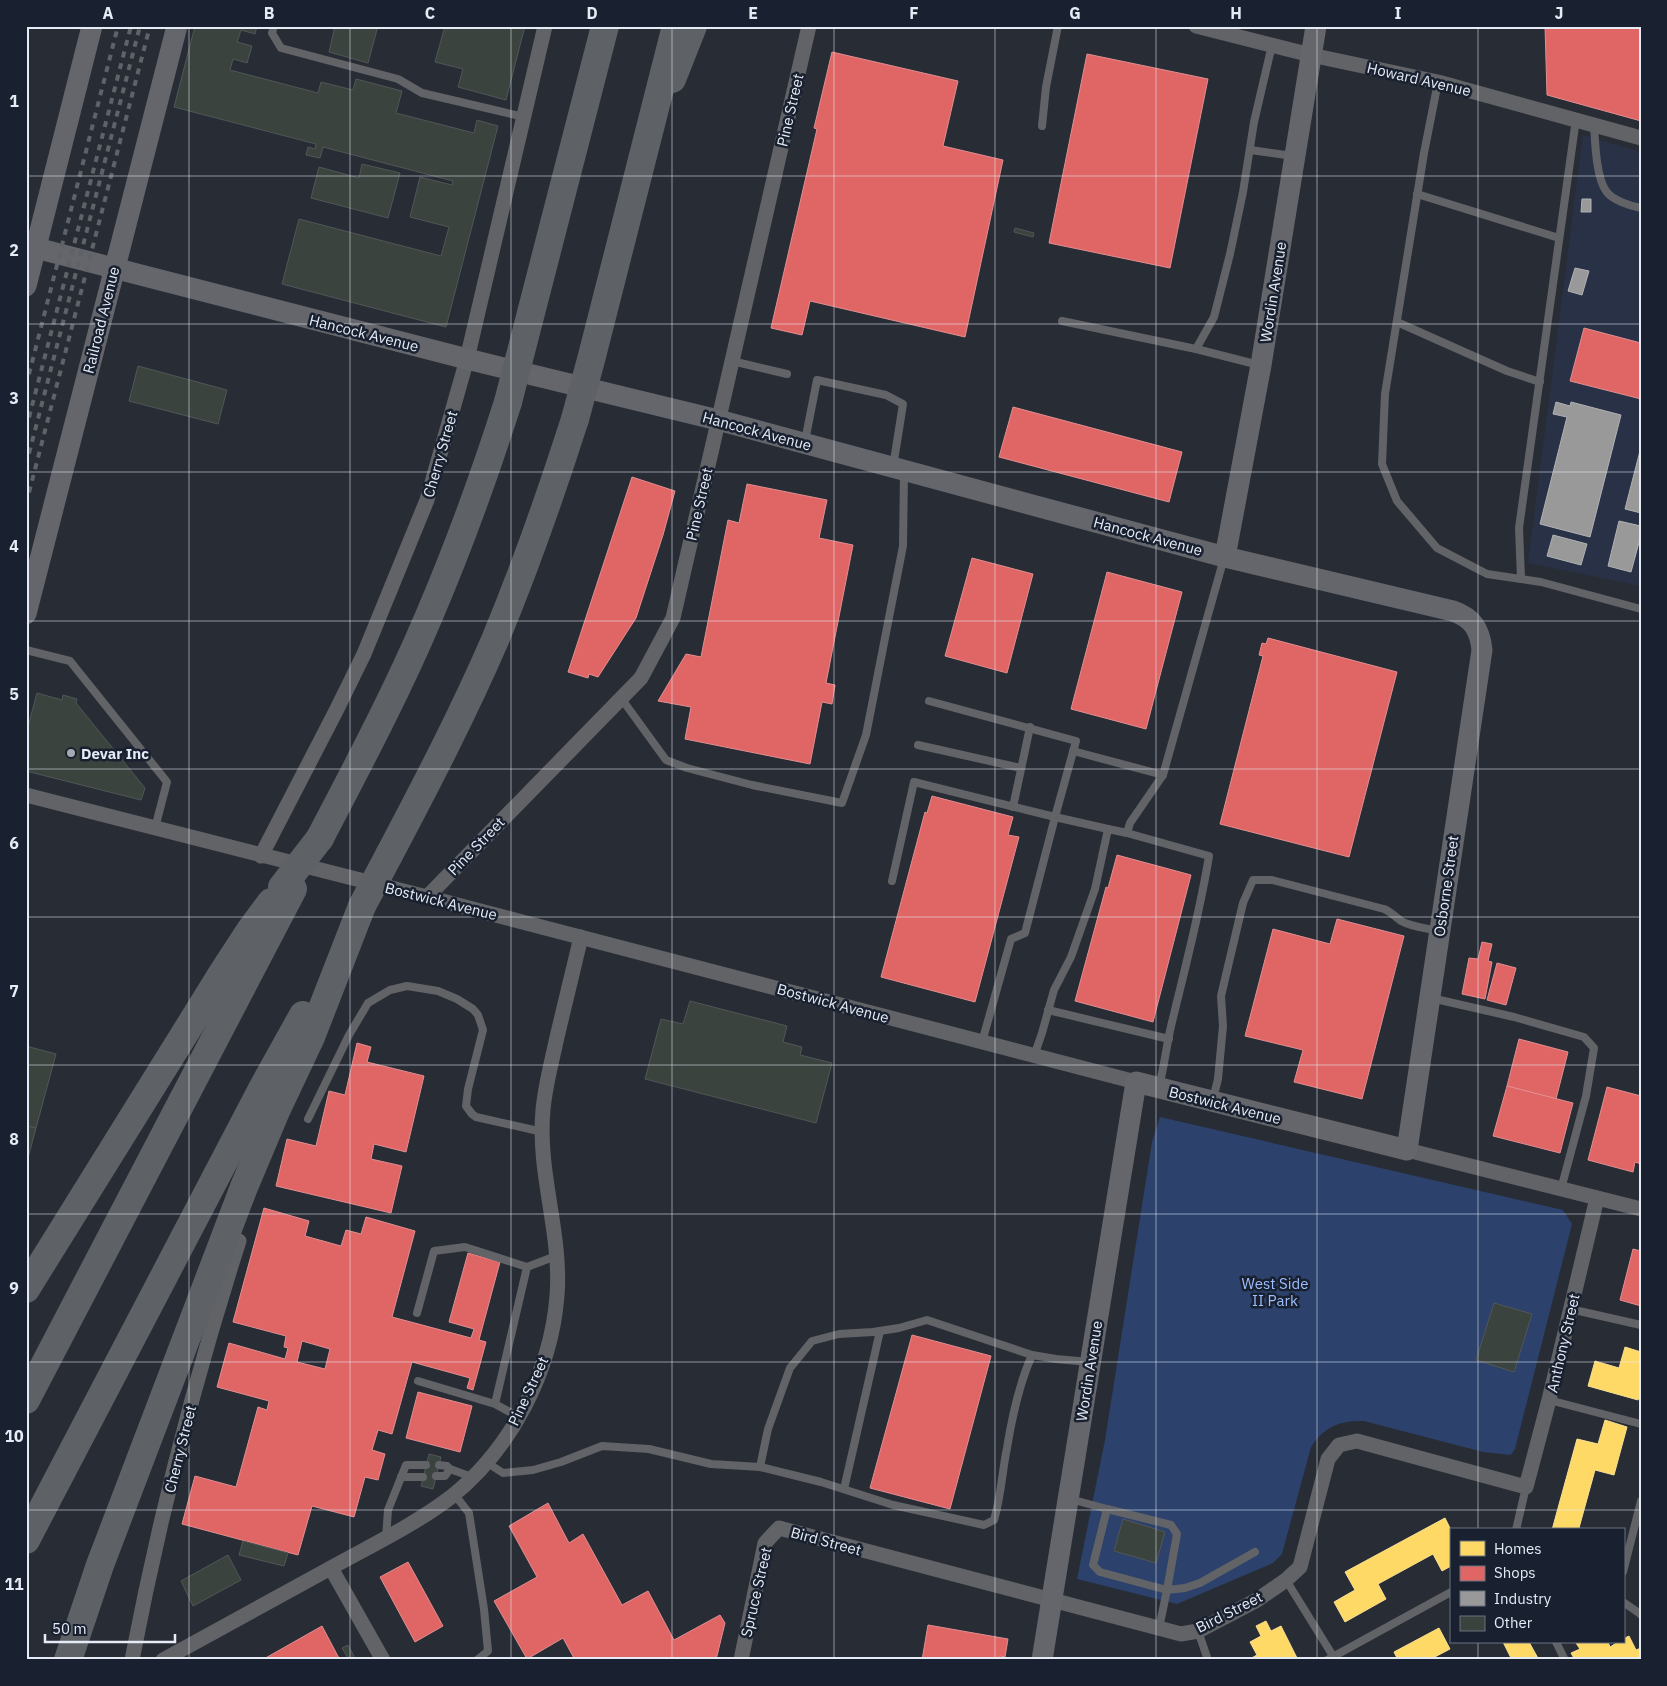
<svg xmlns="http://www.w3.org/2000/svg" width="1667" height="1686" font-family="'IBM Plex Sans',sans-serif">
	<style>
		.built { fill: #283145 }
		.green { fill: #2c416b }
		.homes { fill: #ffd966; stroke: #f8df91 }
		.shops { fill: #e06666; stroke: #e28e91; fill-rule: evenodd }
		.industry { fill: #999; stroke: #b0b2b5 }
		.building { fill: #3a433e; stroke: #525657 }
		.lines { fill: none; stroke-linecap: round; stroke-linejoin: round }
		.lane { stroke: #616367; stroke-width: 8 }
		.street { stroke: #616367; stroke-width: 15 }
		.secondary { stroke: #64666b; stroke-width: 21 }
		.highway { stroke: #5e6267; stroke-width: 28 }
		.rail { stroke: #5f6267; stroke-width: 4; stroke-dasharray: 6 6; stroke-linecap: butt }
		.highway-bridge { stroke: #5e6267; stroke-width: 28 }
		.grid { fill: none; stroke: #e6ecf6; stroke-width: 1; stroke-opacity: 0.55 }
		.poi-dot { fill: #a4a9b2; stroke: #192130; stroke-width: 2 }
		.labels { text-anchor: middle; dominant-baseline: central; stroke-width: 5; stroke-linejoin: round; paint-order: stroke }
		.street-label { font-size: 15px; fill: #e6ecf6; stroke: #192130 }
		.poi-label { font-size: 15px; font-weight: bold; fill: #e6ecf6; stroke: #192130; text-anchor: start }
		.park-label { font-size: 15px; fill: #9dbeff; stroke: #192130 }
		.neatline { fill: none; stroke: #e6ecf6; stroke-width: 2 }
		.grid-label { font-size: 16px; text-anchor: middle; font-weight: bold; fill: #e6ecf6 }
	</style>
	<rect width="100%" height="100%" fill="#282c35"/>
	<polygon class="built" points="1583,135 1641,152 1641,586 1528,563"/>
	<path class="green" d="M1160,1117l403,93 9,14 -57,225 -4,6 -28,-3 -119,-31c-24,-1 -40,6 -53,26l-29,107 -9,9 -96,41 -100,-25 28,-139 47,-298z"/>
	<g class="homes">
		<polygon points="1625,1347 1641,1352 1641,1390 1638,1400 1588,1386 1595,1361 1619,1368"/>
		<polygon points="1605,1420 1627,1427 1614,1475 1595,1470 1579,1528 1584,1530 1552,1530 1577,1439 1598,1444"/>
		<polygon points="1445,1518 1451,1530 1451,1566 1442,1571 1433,1554 1378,1584 1386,1599 1345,1622 1334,1602 1355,1590 1345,1572"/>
		<polygon points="1266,1621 1271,1631 1281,1626 1298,1660 1248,1660 1257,1655 1250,1642 1261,1636 1256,1626"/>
		<polygon points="1439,1628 1450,1649 1429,1660 1398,1660 1394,1652"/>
		<polygon points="1629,1636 1636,1650 1641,1648 1641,1660 1585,1660 1584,1657 1575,1660 1571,1653 1580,1649 1576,1643 1578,1642 1608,1642 1610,1647 1618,1642 1623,1642 1623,1639"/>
		<polygon points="1503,1642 1529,1642 1539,1660 1512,1660"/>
	</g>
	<g class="shops">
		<polygon points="1545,26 1641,26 1641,121 1547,95"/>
		<polygon points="832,52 958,81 943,146 1003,160 965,337 810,301 802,335 771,328 817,129 814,128"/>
		<polygon points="1087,54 1208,79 1170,268 1049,243"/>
		<polygon points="1584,328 1641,343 1641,399 1570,381"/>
		<polygon points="1013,407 1182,452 1169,502 999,457"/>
		<polygon points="632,477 675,491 663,535 636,618 598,677 589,674 588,678 568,672"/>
		<polygon points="747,484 827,500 819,538 853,545 826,683 835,685 832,704 822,702 810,764 685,739 691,707 658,701 686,654 701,657 728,520 739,523"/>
		<polygon points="972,558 1033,574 1007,673 945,656"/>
		<polygon points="1107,572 1182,592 1146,729 1071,709"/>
		<polygon points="1268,638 1397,672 1349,857 1220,824 1263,656 1259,655 1262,643 1266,644"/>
		<polygon points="932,796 1013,817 1008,835 1019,837 975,1002 881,977 925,812 927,813"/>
		<polygon points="1117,855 1191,875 1153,1022 1075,1001 1106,887 1108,888"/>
		<polygon points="1337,919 1404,936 1362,1099 1294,1082 1303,1050 1245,1036 1273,929 1330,944"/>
		<polygon points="1482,942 1492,944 1488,961 1492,962 1485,999 1462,994 1469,958 1478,959"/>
		<polygon points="1497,963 1516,968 1506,1005 1487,1000"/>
		<polygon points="1519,1039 1568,1052 1556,1099 1507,1086"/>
		<polygon points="357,1043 371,1047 367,1062 424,1076 406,1152 374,1144 371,1159 402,1166 391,1213 276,1186 287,1139 316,1146 329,1091 345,1095"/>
		<polygon points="1507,1086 1573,1103 1560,1153 1493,1136"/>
		<polygon points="1607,1087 1641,1096 1641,1164 1635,1162 1633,1172 1588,1160"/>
		<path d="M264,1208l45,13 -4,15 36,10 5,-16 15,4 5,-17 49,14 -23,86 79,21 3,-9 -25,-7 19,-69 32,9 -21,78 7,2 -13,48 -6,-2 3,-10 -58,-16 -20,72 -14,-4 -6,20 13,4 -7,26 -13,-3 -11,40 -42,-11 -14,49 -116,-31 13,-48 41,11 22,-80 9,3 2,-9 -52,-14 12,-44 56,16 3,-11 -4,-1 2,-11 -53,-14zM302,1341l28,8 -5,20 -28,-7z"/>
		<polygon points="1633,1249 1641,1251 1641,1306 1620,1300"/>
		<polygon points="912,1335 991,1356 950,1509 870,1488"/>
		<polygon points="418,1392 472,1406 460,1452 406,1438"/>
		<polygon points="548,1503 569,1543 583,1534 622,1605 648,1591 674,1640 720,1615 725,1623 716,1660 575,1660 563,1638 527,1659 494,1601 537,1577 509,1526"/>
		<polygon points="408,1562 443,1626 415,1642 380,1577"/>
		<polygon points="928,1625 1008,1639 1005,1657 1000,1656 999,1660 922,1660"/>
		<polygon points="322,1626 340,1660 262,1660"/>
	</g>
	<g class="industry">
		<polygon points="1582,199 1591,199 1591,212 1581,212"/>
		<polygon points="1575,268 1589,271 1582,295 1568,291"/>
		<polygon points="1556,402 1570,406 1571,402 1621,415 1590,537 1540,524 1567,417 1553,414"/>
		<polygon points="1641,447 1641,513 1625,509"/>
		<polygon points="1619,521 1641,526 1641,535 1631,572 1608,566"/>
		<polygon points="1553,535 1587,544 1581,565 1547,556"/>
	</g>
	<g class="building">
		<polygon points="195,26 257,26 255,34 241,30 237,42 252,46 247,63 233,59 230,70 318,93 321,82 353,90 356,79 402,91 396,113 474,133 477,120 498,126 446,327 282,284 299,219 441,256 449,227 410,217 420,177 452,185 453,181 323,147 320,158 306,155 308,147 315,149 316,144 174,107"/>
		<polygon points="335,26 378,26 368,63 329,52"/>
		<polygon points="445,26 525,26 506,100 458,87 463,69 435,62"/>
		<polygon points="362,164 400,173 388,218 311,198 319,167 359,178"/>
		<polygon points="1015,228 1034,233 1033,237 1014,232"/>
		<polygon points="138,366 227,390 218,424 129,401"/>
		<polygon points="37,693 62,700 63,695 77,699 76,703 145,788 141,800 26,771 26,734"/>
		<polygon points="690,1001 787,1026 783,1042 802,1047 800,1055 832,1063 816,1123 645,1079 661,1019 683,1024"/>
		<polygon points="26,1046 56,1054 36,1128 26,1126"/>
		<polygon points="26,1126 36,1128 26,1166"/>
		<polygon points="1494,1303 1532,1314 1514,1372 1476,1360"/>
		<polygon points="429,1454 441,1457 433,1489 421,1486"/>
		<polygon points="1123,1519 1165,1532 1156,1563 1114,1551"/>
		<polygon points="243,1541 288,1553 284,1566 239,1555"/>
		<polygon points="228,1555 241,1580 193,1606 181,1581"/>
		<polygon points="348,1645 356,1660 349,1660 342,1648"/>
	</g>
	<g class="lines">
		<g class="lane">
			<polyline points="274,26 272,33 281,48 398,79 422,93 524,117"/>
			<polyline points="1438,82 1424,153 1385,394 1382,464 1397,501 1437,548 1487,574 1541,582 1641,609"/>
			<path d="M1594,124c1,17 2,53 12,67 6,9 24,15 35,17"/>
			<polyline points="1042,126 1046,87 1058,26"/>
			<polyline points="1250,150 1293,156"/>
			<polyline points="1417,194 1559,238"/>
			<polyline points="1062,321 1196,349 1214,317 1230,254 1243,192 1254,122 1272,45"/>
			<polyline points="1397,322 1507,371 1540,382"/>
			<polyline points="1196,349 1259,365"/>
			<polyline points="732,361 787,374"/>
			<polyline points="805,441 817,380 886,395 903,404 893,467"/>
			<polyline points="1521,579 1519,528 1576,119"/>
			<polyline points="26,650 70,661 167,782 155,828"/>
			<polyline points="621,698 666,760 687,768 752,785 842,803 866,735 903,546 904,473"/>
			<polyline points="918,745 1021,768"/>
			<polyline points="1073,751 1163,775"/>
			<polyline points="1013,807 1030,727"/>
			<polyline points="1127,833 1130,823 1163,775 1224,558"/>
			<polyline points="892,881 914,782 1055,817 1076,741 929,701"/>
			<polyline points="1431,998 1514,1017 1584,1037 1594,1048 1586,1096 1561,1189"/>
			<polyline points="1048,1010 1169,1039"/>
			<polyline points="982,1042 1011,939 1025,933 1055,817 1108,829"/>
			<path d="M1034,1056l8,-23 12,-43 17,-33 24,-68 13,-60 19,4 82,23c-9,56 -23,108 -36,162 -6,22 -8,46 -14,68"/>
			<path d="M1213,1099l5,-20 5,-53 -2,-30 22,-93 10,-23h19l112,29c7,3 12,8 17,12 11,6 25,7 37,10"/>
			<polyline points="308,1119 349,1035 368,1003 390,990 407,986 438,991 457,999 473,1009 478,1015 483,1030 468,1089 466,1106 472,1114 476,1117 543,1132"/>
			<polyline points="1570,1309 1641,1325"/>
			<polyline points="417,1313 434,1251 465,1247 527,1267"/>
			<polyline points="418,1381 495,1404"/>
			<polyline points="1549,1400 1641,1424"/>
			<polyline points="519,1417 495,1404 527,1267 556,1256"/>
			<path d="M486,1462l17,11 30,-3 28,-8 41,-16 47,3 62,15 49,3 61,15 72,23 91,20 10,-5c7,-23 8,-48 13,-72 5,-31 12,-64 25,-93l24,4 33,3"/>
			<polyline points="439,1465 447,1466 450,1469 472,1477"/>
			<polyline points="760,1467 768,1429 790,1368 812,1341 839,1334 873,1332 899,1328 927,1320 1032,1355"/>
			<polyline points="436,1476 445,1476 450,1469"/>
			<polyline points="401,1477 423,1477"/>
			<polyline points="844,1489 880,1331"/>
			<polyline points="454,1494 469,1513 484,1609 488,1651 477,1660"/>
			<polyline points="1070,1499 1107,1509 1093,1565 1100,1572 1167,1590 1159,1628"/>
			<polyline points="1107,1509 1171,1525 1177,1534 1167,1590 1185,1588 1200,1583 1255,1552"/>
			<polyline points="1516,1530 1526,1487"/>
			<polyline points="386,1538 388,1510 406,1465 426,1465"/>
			<polyline points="1623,1572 1641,1501"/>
			<polyline points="1286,1580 1333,1656"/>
			<polyline points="1623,1602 1639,1613 1641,1615"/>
			<polyline points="1198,1631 1208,1660"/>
			<polyline points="1556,1642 1565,1660"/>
			<polyline points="1327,1660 1451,1592"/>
		</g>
		<g class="street">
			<polyline points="1196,26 1311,55 1438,82 1641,138"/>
			<polyline points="26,795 427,897 1136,1082"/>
			<polyline points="261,856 337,709 364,654 427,500 467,359 545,26"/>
			<polyline points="427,897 641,678 673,618 809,26"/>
			<polyline points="1407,1150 1641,1209"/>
			<polyline points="331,1568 383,1660"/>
			<path d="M132,1660c27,-141 63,-282 107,-419"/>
			<path d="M163,1660c55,-30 109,-60 164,-90 41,-23 86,-44 124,-73 60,-48 100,-125 106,-201 5,-63 -20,-123 -14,-186 2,-24 9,-49 14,-73 8,-33 16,-66 24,-100"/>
			<polyline points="741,1660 765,1543 779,1528 1181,1634 1198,1631 1257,1600 1286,1580 1300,1567 1328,1459 1339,1445 1357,1441 1526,1487 1549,1400 1597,1198"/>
		</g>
		<g class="secondary">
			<path d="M36,248l431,111 251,61 507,137 228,54c20,7 27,19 29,39l-75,500 -271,-68 -94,578"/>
			<polyline points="26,286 92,26"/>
			<polyline points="1225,557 1261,365 1316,26"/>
			<polyline points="26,614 177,26"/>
		</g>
		<g class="highway">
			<polyline points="672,79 693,26"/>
			<path d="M320,838c38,-73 77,-146 109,-222 30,-70 56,-142 79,-214"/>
			<path d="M389,855c37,-70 74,-141 106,-215 30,-72 56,-146 80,-221"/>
			<polyline points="26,1289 223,972 251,929 271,902"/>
			<polyline points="26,1400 293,889"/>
			<polyline points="26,1540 263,1087 303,1015"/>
			<polyline points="68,1660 100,1565 244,1187 276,1111 311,1037 362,906"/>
		</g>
		<g class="rail">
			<polyline points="26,386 118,26"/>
			<polyline points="26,429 131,26"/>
			<polyline points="26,465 140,26"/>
			<polyline points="26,504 150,26"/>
		</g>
		<g class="highway-bridge">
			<polyline points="508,402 605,26"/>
			<polyline points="575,419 592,356 676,26"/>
			<polyline points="282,887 320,838"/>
			<polyline points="362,906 389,855"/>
		</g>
	</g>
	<path class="grid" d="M189,26v1634M350,26v1634M511,26v1634M672,26v1634M834,26v1634M995,26v1634M1156,26v1634M1317,26v1634M1478,26v1504M26,176h1615M26,324h1615M26,472h1615M26,621h1615M26,769h1615M26,917h1615M26,1065h1615M26,1214h1615M26,1362h1615M26,1510h1615M1478,1642v18"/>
	<circle class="poi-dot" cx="71" cy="753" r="5"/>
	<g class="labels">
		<g class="street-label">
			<text transform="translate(1419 79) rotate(13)">Howard Avenue</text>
			<text transform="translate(790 110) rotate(-77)">Pine Street</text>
			<text transform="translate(1273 292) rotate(-81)">Wordin Avenue</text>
			<text transform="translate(101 320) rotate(-76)">Railroad Avenue</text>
			<text transform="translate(364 333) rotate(14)">Hancock Avenue</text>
			<text transform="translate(757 431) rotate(15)">Hancock Avenue</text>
			<text transform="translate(440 454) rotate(-74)">Cherry Street</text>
			<text transform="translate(699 504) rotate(-77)">Pine Street</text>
			<text transform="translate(1148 536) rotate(15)">Hancock Avenue</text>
			<text transform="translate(476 846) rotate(-46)">Pine Street</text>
			<text transform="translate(1446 886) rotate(-82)">Osborne Street</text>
			<text transform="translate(441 901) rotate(14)">Bostwick Avenue</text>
			<text transform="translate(833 1003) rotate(15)">Bostwick Avenue</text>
			<text transform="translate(1225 1105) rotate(14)">Bostwick Avenue</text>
			<text transform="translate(1563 1343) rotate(-77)">Anthony Street</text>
			<text transform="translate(1089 1371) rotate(-81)">Wordin Avenue</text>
			<text transform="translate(528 1391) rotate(-65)">Pine Street</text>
			<text transform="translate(180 1449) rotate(-76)">Cherry Street</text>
			<text transform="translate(826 1541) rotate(15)">Bird Street</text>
			<text transform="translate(756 1592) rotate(-77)">Spruce Street</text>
			<text transform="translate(1229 1612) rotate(-27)">Bird Street</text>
		</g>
		<g class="poi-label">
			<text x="81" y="753">Devar Inc</text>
		</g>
		<g class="park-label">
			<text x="1275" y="1283">West Side<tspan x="1275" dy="17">II Park</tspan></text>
		</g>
	</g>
	<rect width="1667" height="1686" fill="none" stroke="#192130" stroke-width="55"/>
	<rect x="1450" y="1528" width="175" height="115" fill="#192130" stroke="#6b727f"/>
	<rect x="1460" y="1541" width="25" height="15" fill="#ffd966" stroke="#6b727f"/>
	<text x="1494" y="1554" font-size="15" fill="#e6ecf6">Homes</text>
	<rect x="1460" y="1566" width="25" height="15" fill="#e06666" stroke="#6b727f"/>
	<text x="1494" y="1578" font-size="15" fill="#e6ecf6">Shops</text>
	<rect x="1460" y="1591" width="25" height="15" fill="#999999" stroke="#6b727f"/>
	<text x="1494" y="1604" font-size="15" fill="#e6ecf6">Industry</text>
	<rect x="1460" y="1616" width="25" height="15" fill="#3a433e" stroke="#6b727f"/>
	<text x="1494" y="1628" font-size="15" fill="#e6ecf6">Other</text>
	<path d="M45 1634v8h130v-8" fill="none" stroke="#e6ecf6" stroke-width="2.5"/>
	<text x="52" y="1634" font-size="15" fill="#e6ecf6" stroke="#192130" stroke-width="4" paint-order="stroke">50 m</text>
	<rect x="28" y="28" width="1612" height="1630" class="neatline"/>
	<g class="grid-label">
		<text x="108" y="19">A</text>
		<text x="269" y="19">B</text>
		<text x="430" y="19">C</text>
		<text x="592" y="19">D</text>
		<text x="753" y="19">E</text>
		<text x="914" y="19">F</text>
		<text x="1075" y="19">G</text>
		<text x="1236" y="19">H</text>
		<text x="1398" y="19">I</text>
		<text x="1559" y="19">J</text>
		<text x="14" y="107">1</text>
		<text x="14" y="256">2</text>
		<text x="14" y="404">3</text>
		<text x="14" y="552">4</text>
		<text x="14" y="700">5</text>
		<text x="14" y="849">6</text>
		<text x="14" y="997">7</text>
		<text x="14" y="1145">8</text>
		<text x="14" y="1294">9</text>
		<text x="14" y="1442">10</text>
		<text x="14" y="1590">11</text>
	</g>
</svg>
